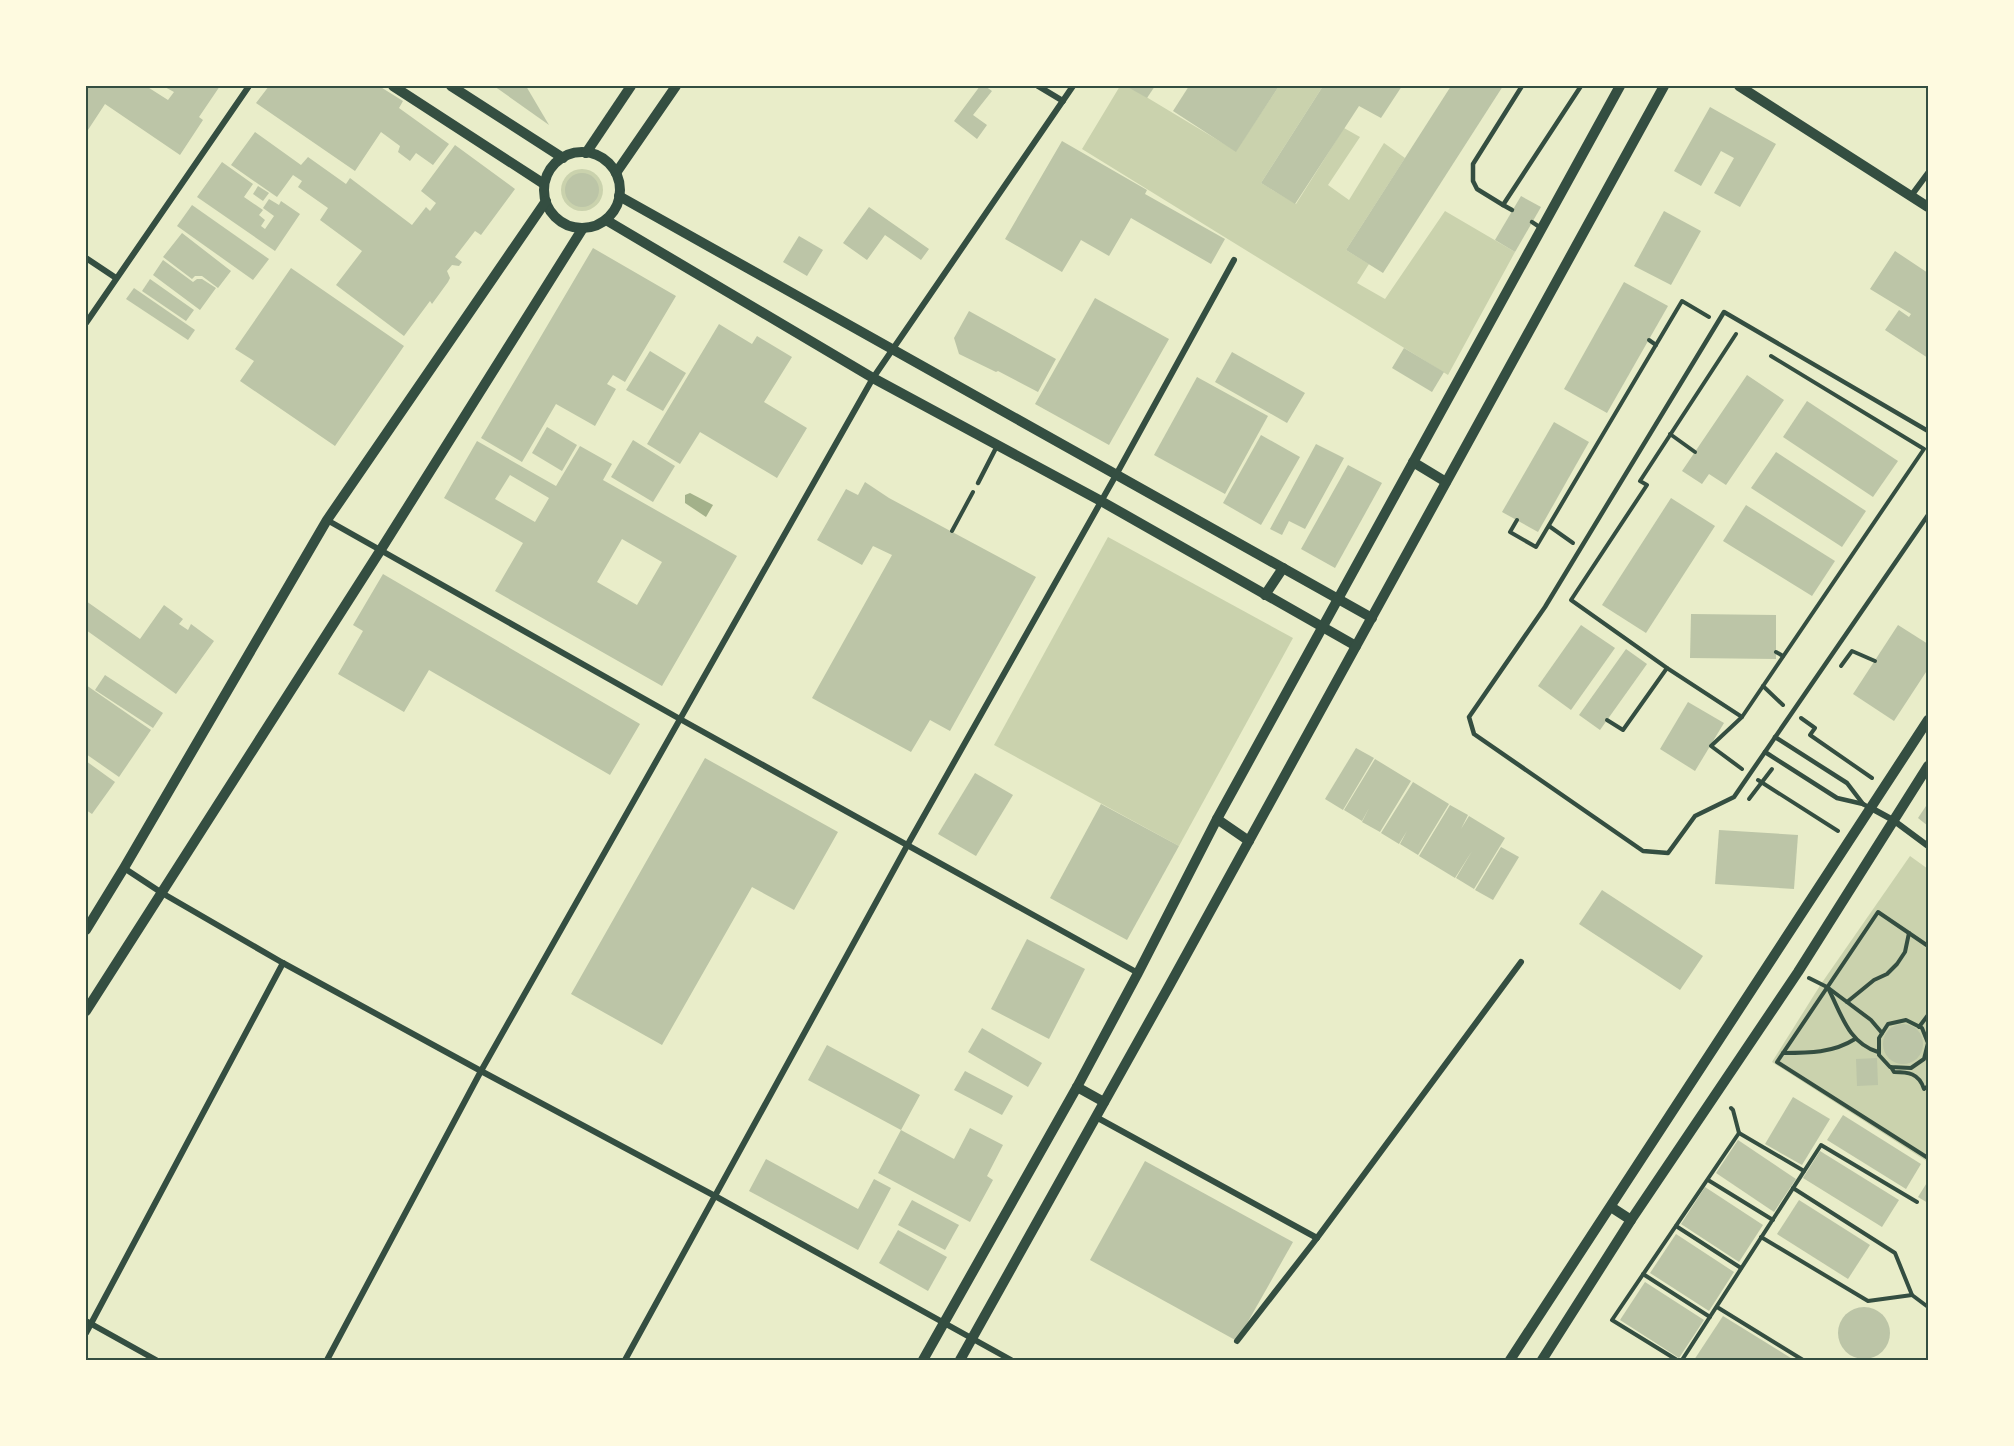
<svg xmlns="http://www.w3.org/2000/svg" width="2014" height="1446" font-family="'Nunito Sans',sans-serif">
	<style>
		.green { fill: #cad2ad }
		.water { fill: #a3b18a }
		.building { fill: #bcc5a7; fill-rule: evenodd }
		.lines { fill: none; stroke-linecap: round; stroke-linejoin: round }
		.path { stroke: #344e41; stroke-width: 4 }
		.service { stroke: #344e41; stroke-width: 4.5 }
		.minor { stroke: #344e41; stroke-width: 6 }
		.tertiary { stroke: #344e41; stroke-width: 10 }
		.neatline { fill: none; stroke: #344e41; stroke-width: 2 }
	</style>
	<rect width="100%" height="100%" fill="#e9edc9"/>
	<g class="green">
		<polygon points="1120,86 1128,86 1236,151 1279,86 1323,86 1261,183 1296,204 1344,128 1360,137 1328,185 1349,200 1384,143 1405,158 1346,250 1369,264 1357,283 1385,299 1445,211 1515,252 1448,375 1082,149"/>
		<circle cx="582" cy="190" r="21"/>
		<polygon points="1108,537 1293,638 1179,846 994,745"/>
		<polygon points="1910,856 1928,869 1928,1162 1772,1062 1821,984"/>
	</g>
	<polygon class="water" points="690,493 713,505 706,517 685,503 685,495"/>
	<g class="building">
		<polygon points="86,86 146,86 168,100 174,92 163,86 220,86 199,117 203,120 180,155 105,104 86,133"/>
		<polygon points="269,86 379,86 403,101 399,108 449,144 433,165 416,153 410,161 398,152 400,146 381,132 355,171 256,103"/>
		<polygon points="494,86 526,86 549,125"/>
		<polygon points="980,86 985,86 992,91 973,115 987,125 977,139 954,121"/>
		<polygon points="1126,86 1155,86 1147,98"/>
		<polygon points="1189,86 1279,86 1236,152 1173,111"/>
		<polygon points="1323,86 1402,86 1381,118 1359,106 1295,204 1261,183"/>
		<polygon points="1451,86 1503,86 1383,273 1346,250"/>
		<polygon points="1710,107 1776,144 1740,207 1714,193 1734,158 1721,151 1701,186 1674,171"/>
		<polygon points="255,132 301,165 308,157 346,184 350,178 412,225 426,207 430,211 436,203 421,191 455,145 515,189 481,235 475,231 455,257 462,262 459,266 452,265 447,271 450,278 448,282 432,304 430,301 404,336 336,285 362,251 320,220 328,208 298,187 302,181 293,175 277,197 231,165"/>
		<polygon points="1062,141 1147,190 1145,194 1225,239 1211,264 1131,218 1109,256 1081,240 1062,272 1005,239"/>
		<polygon points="222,162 253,184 244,197 263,210 259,215 265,220 261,226 265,229 274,216 263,208 269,199 279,205 281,201 300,214 275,251 197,197"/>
		<circle cx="582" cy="190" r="17"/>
		<polygon points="258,186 269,193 263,201 253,194"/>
		<polygon points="1521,196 1541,207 1515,252 1495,240"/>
		<polygon points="192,205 269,259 253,280 177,226"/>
		<polygon points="869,207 929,249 921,260 885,235 867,260 843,243"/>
		<polygon points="1664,211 1701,231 1671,285 1634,266"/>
		<polygon points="182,233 231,271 218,288 202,276 195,276 192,279 163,257"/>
		<polygon points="799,236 823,250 807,276 783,262"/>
		<polygon points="593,248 676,296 625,382 613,375 607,384 616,389 595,426 556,404 522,462 481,438"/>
		<polygon points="1895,251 1928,273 1928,358 1885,330 1899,310 1909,317 1911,314 1870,289"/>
		<polygon points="163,260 193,282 197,279 202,279 216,288 200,310 153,275"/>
		<polygon points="291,268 404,346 335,446 240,381 254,361 235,349"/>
		<polygon points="150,279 194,310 186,321 142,291"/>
		<polygon points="1624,282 1668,306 1607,413 1564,389"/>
		<polygon points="134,288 195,330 188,340 126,299"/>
		<polygon points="1095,298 1169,339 1109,445 1035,404"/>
		<polygon points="969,311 1056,359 1038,392 998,371 996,372 959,354 954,338"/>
		<polygon points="719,324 752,344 757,336 792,357 764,402 807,428 777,478 700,432 680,464 647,444"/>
		<polygon points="1404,348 1444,372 1432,392 1392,368"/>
		<polygon points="650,351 686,373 663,411 626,390"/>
		<polygon points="1232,352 1305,393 1287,423 1215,382"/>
		<polygon points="1747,375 1784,400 1726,485 1709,474 1702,484 1682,471"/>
		<polygon points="1197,377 1268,416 1225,494 1154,455"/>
		<polygon points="1807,401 1898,461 1873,497 1783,437"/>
		<polygon points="1554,422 1589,442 1538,532 1502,512"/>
		<polygon points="547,427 577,445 562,471 532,453"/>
		<polygon points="1261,435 1300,457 1261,525 1223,503"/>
		<polygon points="633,440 675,466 653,502 611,477"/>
		<path d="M477,441l79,45 24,-40 32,18 -9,16 134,76 -75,130 -167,-95 28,-48 -79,-45zM510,475l39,23 -14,24 -40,-23zM622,539l40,23 -25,43 -40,-23z"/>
		<polygon points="1316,444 1344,458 1305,529 1289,521 1282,535 1270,529"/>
		<polygon points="1776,452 1866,511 1842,547 1751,488"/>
		<polygon points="1348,465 1382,483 1335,568 1301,549"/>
		<polygon points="865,482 889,498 1036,577 950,731 930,720 911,752 812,698 892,555 873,546 862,565 817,540 846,489 858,495"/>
		<polygon points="1671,498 1715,526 1646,633 1602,605"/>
		<polygon points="1746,505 1835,561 1812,596 1723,541"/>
		<polygon points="383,574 640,724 610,775 429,670 404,712 338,674 363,631 353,625"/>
		<polygon points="86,601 140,639 164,605 183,619 179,624 188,630 191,624 214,641 176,694 86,630"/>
		<polygon points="1691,614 1776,615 1776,659 1690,658"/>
		<polygon points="1581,625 1615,648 1571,710 1538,686"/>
		<polygon points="1898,625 1928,644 1928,669 1894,721 1853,694"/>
		<polygon points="1626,649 1647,664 1600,730 1579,715"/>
		<polygon points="105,675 163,713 153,728 95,690"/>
		<polygon points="86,685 151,730 119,777 86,754"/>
		<polygon points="1688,702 1724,723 1695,771 1660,749"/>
		<polygon points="1356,748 1374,758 1343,810 1325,799"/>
		<polygon points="705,758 838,832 794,910 752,887 662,1045 571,994"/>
		<polygon points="1375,759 1411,781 1380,832 1362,822 1369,808 1362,821 1344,810"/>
		<polygon points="86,761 115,782 92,814 86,810"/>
		<polygon points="975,773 1013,795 976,856 938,834"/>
		<polygon points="1413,782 1449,804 1418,855 1400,844 1407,831 1399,844 1381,833"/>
		<polygon points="1928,803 1928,826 1918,818"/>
		<polygon points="1101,804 1179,846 1127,940 1050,898"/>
		<polygon points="1450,805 1468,815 1461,829 1469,816 1505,838 1474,889 1456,878 1472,851 1455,878 1419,856"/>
		<polygon points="1719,830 1798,835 1794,889 1715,884"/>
		<polygon points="1501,847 1519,857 1493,900 1475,890"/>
		<polygon points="1602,890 1703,956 1680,990 1579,924"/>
		<polygon points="1027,939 1085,969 1049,1039 991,1009"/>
		<circle cx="1903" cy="1044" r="20"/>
		<polygon points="982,1028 1042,1063 1028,1087 968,1052"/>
		<polygon points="827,1045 920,1095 901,1130 954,1159 970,1128 1003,1145 987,1176 993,1180 970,1222 878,1173 901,1130 808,1080"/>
		<polygon points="1877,1058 1878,1085 1857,1086 1856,1059"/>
		<polygon points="965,1071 1013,1096 1002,1115 954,1090"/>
		<polygon points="1793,1097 1830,1119 1802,1165 1765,1144"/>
		<polygon points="1843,1115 1921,1164 1906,1189 1827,1140"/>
		<polygon points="1738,1140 1796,1179 1774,1212 1716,1173"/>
		<polygon points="1820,1151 1899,1200 1882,1227 1803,1178"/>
		<polygon points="766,1159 858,1209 874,1179 891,1188 858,1250 749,1191"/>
		<polygon points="1145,1161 1293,1242 1237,1341 1090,1260"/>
		<polygon points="1928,1181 1928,1203 1918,1197"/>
		<polygon points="1705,1187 1763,1225 1739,1262 1681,1224"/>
		<polygon points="912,1200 959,1225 945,1250 898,1225"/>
		<polygon points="1799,1200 1870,1245 1848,1279 1777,1234"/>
		<polygon points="898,1230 947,1257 928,1291 879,1263"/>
		<polygon points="1676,1234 1734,1272 1709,1311 1650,1273"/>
		<polygon points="1645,1282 1704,1320 1679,1358 1620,1320"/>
		<circle cx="1864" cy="1333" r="26"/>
		<polygon points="1723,1316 1794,1360 1694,1360"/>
	</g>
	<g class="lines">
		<g class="path">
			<polyline points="1736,334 1640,481 1647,485 1571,600 1667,668 1742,717"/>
			<polyline points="1649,340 1656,345"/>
			<polyline points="1670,434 1695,452"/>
			<polyline points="1517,520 1510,532 1536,547 1682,301 1709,317"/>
			<polyline points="1549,526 1573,543"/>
			<polyline points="952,531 973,492"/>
			<polyline points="1776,652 1783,656"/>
			<polyline points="1841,666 1852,651 1875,661"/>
			<polyline points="1763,686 1783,705"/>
			<polyline points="1801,718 1815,728 1810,735 1872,778"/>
			<polyline points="1607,720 1623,730 1667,668"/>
			<polyline points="1742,769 1711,746 1742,717 1924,449 1771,356"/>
			<polyline points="1758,780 1838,831"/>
			<polyline points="1749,799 1772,769"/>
			<polyline points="1928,946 1878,912 1777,1062 1928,1158"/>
			<polyline points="1809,978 1827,987 1871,1020 1882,1033"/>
			<path d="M1828,988c13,25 20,55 50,64"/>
			<polyline points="1847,1002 1874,980 1887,974 1897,964 1905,952 1909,933"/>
			<polygon points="1906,1020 1922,1028 1928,1043 1924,1059 1911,1068 1890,1067 1879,1055 1879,1038 1888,1024"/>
			<polyline points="1919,1027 1928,1015"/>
			<path d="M1783,1053c26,0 50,0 72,-14"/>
			<path d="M1891,1067l3,5c14,0 25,1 30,17l4,-3"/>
			<polyline points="1731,1108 1733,1110 1739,1133 1804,1171"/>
			<polyline points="1708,1180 1773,1220"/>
			<polyline points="1793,1188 1895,1253 1912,1295 1928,1307"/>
			<polyline points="1676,1226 1741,1268"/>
			<polyline points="1761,1237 1868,1301 1912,1295"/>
			<polyline points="1643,1274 1710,1317"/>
			<polyline points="1717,1307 1803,1360"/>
			<polyline points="1677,1360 1612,1320 1739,1133"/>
			<polyline points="1682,1360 1821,1145 1917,1202"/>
		</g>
		<g class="service">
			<polyline points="1522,86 1473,164 1473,181 1477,189 1503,205 1581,86"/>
			<polyline points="1503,205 1512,210"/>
			<polyline points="1532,222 1541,228"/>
			<polyline points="1928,431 1724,312 1545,607 1469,717 1474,734 1643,851 1668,853 1695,816 1734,797 1928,515"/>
			<polyline points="978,483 997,446"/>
			<polyline points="1775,737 1847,783 1863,804"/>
			<polyline points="1765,752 1837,798 1863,804 1870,808"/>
		</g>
		<g class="minor">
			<polyline points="1038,86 1063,101"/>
			<polyline points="1911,196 1928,173"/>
			<polyline points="86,258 116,278"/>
			<polyline points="86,323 249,86"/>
			<polyline points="327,520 680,719 1138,973"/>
			<polyline points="1871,808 1893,820 1928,846"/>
			<polyline points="124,868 162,893 283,963 481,1071 715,1196 1011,1360"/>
			<polyline points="1096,1117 1317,1238"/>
			<polyline points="86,1321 156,1360"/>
			<polyline points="86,1333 283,963"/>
			<polyline points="1237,1341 1317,1238 1521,962"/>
			<polyline points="327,1360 481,1071 873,378 1073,86"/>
			<polyline points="625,1360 908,844 1116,475 1234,260"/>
		</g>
		<g class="tertiary">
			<polyline points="393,86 544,184"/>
			<polyline points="451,86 563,158"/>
			<polyline points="1739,86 1928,207"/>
			<circle cx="582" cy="190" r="38"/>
			<polyline points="586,153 631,86"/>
			<polyline points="616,173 676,86"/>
			<polyline points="619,196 1372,618"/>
			<polyline points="606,220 873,378 1101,501 1356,646"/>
			<polyline points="1413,462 1446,482"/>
			<polyline points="1265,595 1283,568"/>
			<polyline points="1217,819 1249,841"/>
			<polyline points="86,930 124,868 327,520 546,201"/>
			<polyline points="86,1011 380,551 583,228"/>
			<polyline points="1077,1087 1104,1102"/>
			<polyline points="1611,1207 1631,1220"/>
			<polyline points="923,1360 1077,1087 1138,973 1217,819 1620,86"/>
			<polyline points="960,1360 1168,988 1664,86"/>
			<polyline points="1510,1360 1928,720"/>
			<polyline points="1542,1360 1631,1220 1798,972 1928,766"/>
		</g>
	</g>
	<rect width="2014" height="1446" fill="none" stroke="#fefae0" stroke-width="174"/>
	<rect x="87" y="87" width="1840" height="1272" class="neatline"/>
</svg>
